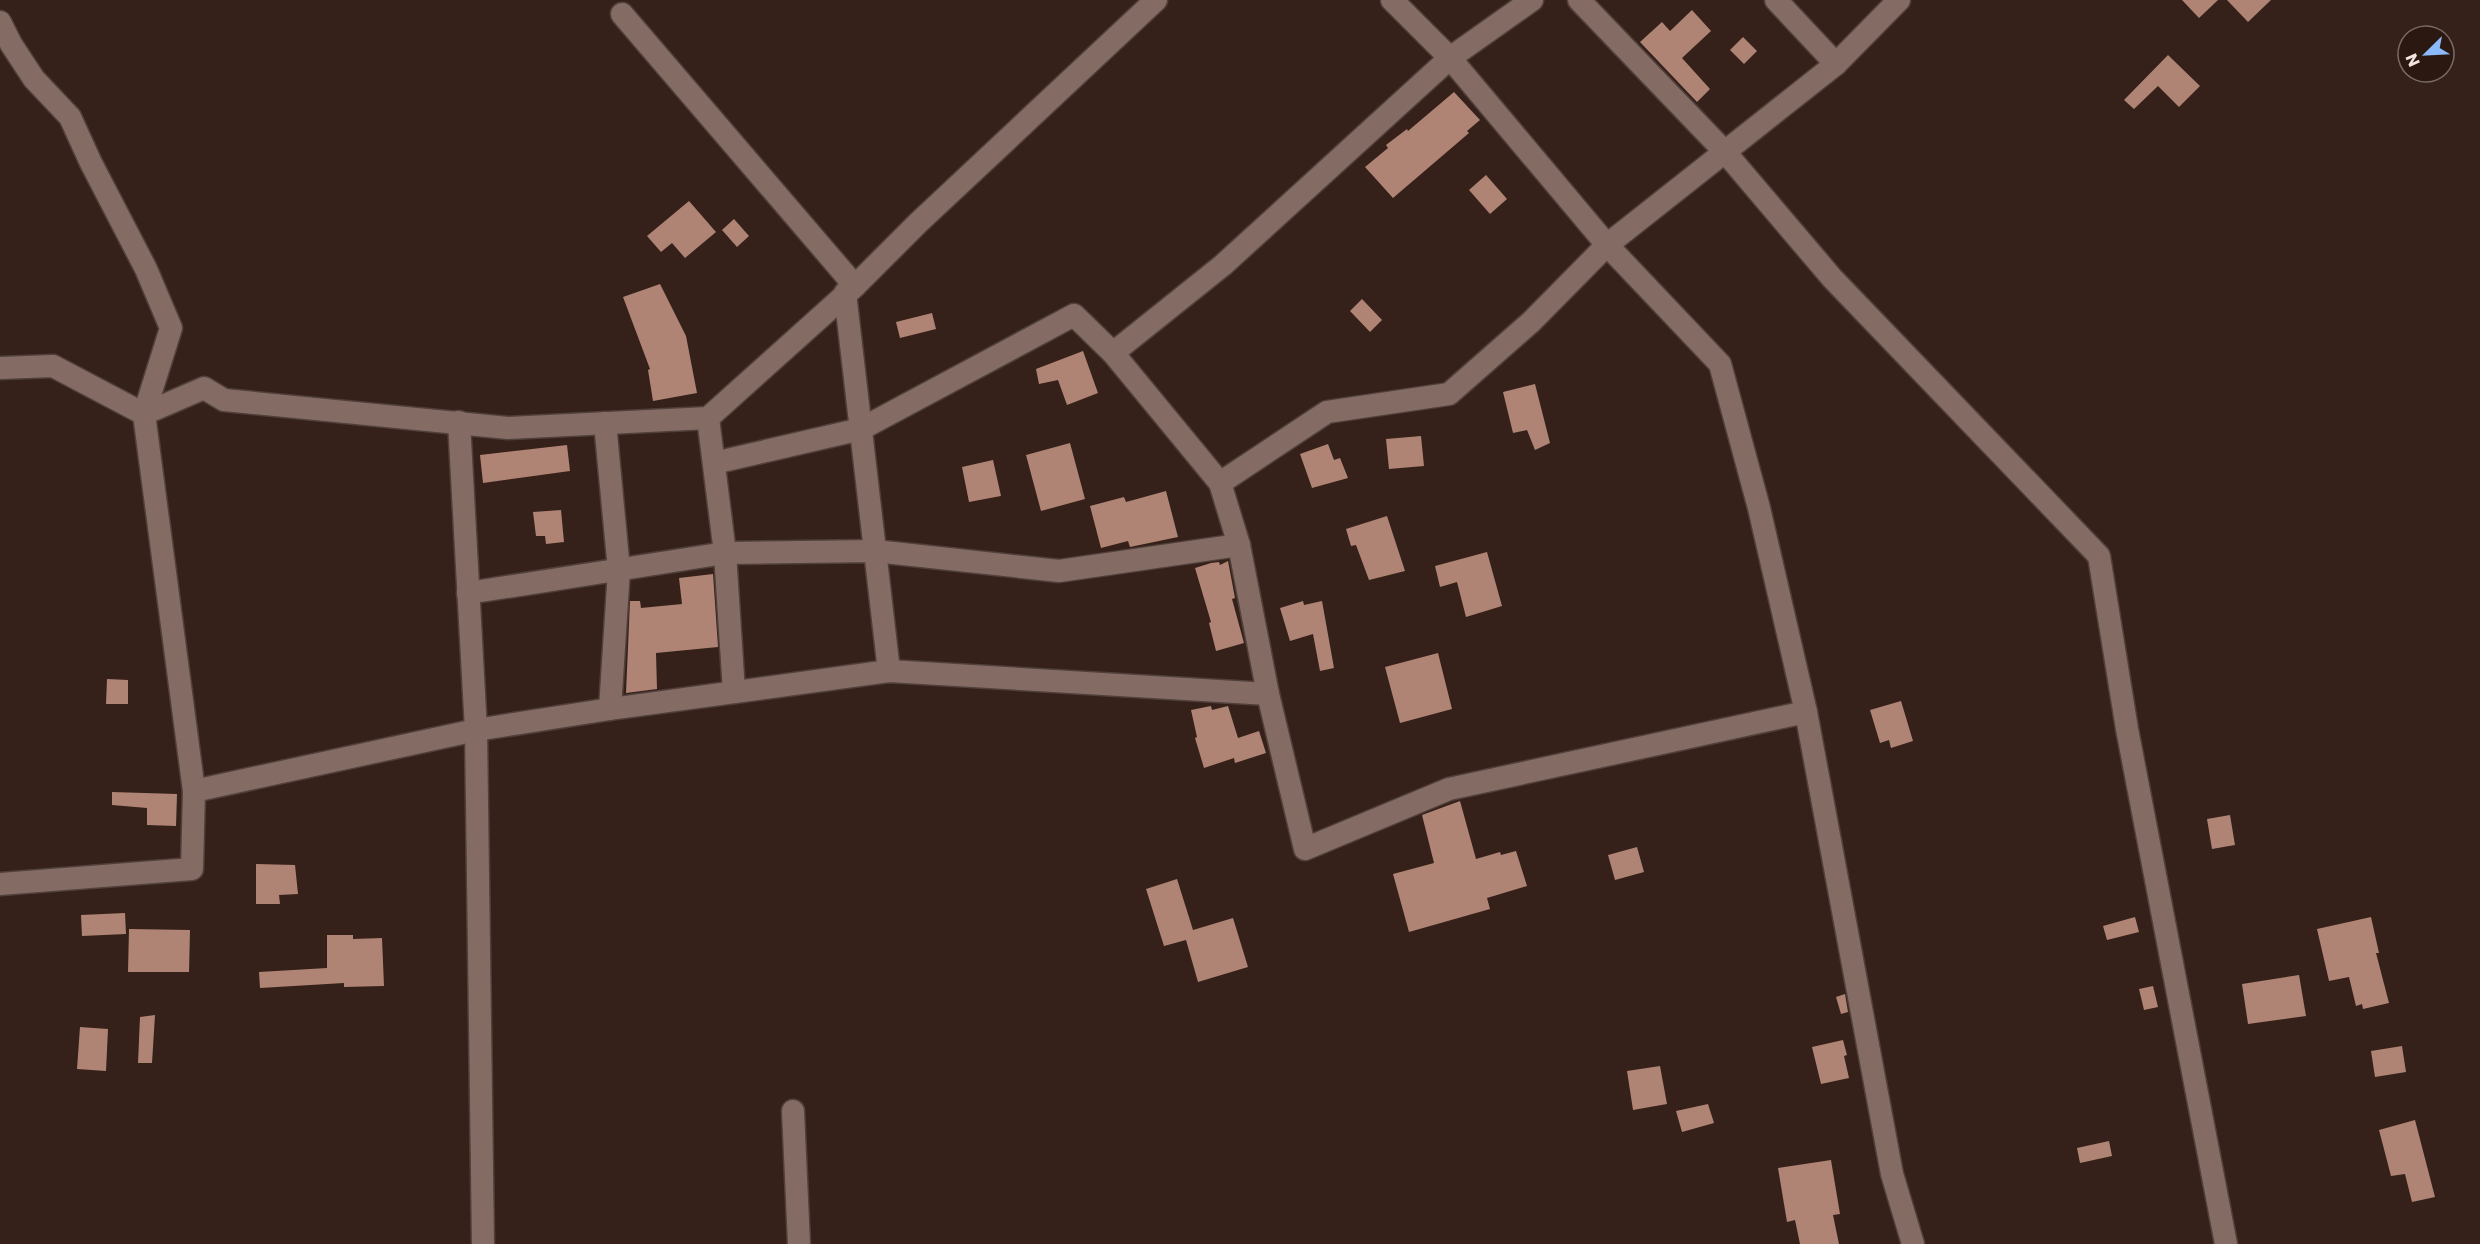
<svg xmlns="http://www.w3.org/2000/svg" width="2480" height="1244" font-family="Poppins,sans-serif">
	<style>
		.building { fill: #af8474 }
		.lines { fill: none; stroke-linecap: round; stroke-linejoin: round }
		.street-casing { stroke: #503f3a; stroke-width: 25 }
		.street { stroke: #846c64; stroke-width: 22 }
	</style>
	<rect width="100%" height="100%" fill="#35211a"/>
	<g class="building">
		<polygon points="2182,0 2218,0 2199,18"/>
		<polygon points="2227,0 2271,0 2248,22"/>
		<polygon points="1692,10 1711,31 1682,58 1710,89 1697,102 1640,42 1662,22 1670,31"/>
		<polygon points="1743,37 1757,51 1744,64 1730,50"/>
		<polygon points="2168,55 2200,86 2179,107 2158,86 2134,109 2124,100"/>
		<polygon points="1454,92 1480,120 1467,131 1469,133 1393,198 1365,167 1388,148 1386,145 1407,129 1408,131"/>
		<polygon points="1486,175 1507,199 1490,214 1469,190"/>
		<polygon points="689,201 716,232 685,258 672,243 661,252 647,236"/>
		<polygon points="734,219 749,236 737,247 722,230"/>
		<polygon points="660,284 686,336 697,393 653,401 648,370 650,369 623,297"/>
		<polygon points="1362,299 1382,320 1370,332 1350,311"/>
		<polygon points="932,313 936,329 900,338 896,322"/>
		<polygon points="1083,351 1098,393 1067,405 1058,380 1039,384 1036,369"/>
		<polygon points="1535,384 1550,443 1535,450 1527,430 1513,433 1503,392"/>
		<polygon points="1421,436 1424,466 1389,469 1386,439"/>
		<polygon points="1070,443 1085,499 1041,511 1026,455"/>
		<polygon points="1328,444 1334,460 1340,458 1348,478 1312,488 1300,454"/>
		<polygon points="567,445 570,471 483,483 480,455"/>
		<polygon points="993,460 1001,496 969,502 962,467"/>
		<polygon points="1166,491 1178,537 1130,547 1128,541 1101,548 1090,506 1124,497 1126,502"/>
		<polygon points="561,510 564,542 546,544 545,536 536,536 533,512"/>
		<polygon points="1387,516 1405,571 1369,580 1356,545 1351,546 1346,529"/>
		<polygon points="1487,552 1502,606 1466,617 1457,582 1440,587 1435,566"/>
		<polygon points="1228,561 1235,598 1232,599 1244,643 1216,651 1209,623 1211,622 1195,568 1211,563 1219,562 1220,565"/>
		<polygon points="713,574 718,647 656,653 657,689 626,693 630,601 640,601 641,608 682,604 679,578"/>
		<polygon points="1303,601 1304,605 1322,601 1334,668 1320,671 1313,634 1290,641 1280,608"/>
		<polygon points="1438,653 1452,709 1400,723 1385,667"/>
		<polygon points="107,679 128,680 128,704 106,704"/>
		<polygon points="1901,701 1913,741 1891,748 1889,740 1880,743 1870,710"/>
		<polygon points="1211,706 1212,710 1228,706 1238,738 1259,731 1266,753 1235,763 1234,758 1204,768 1195,738 1197,737 1191,710"/>
		<polygon points="112,792 177,794 176,826 147,825 147,808 112,805"/>
		<polygon points="1460,801 1476,859 1500,852 1501,855 1516,851 1527,886 1487,898 1490,909 1409,932 1393,874 1434,863 1422,815"/>
		<polygon points="2230,815 2235,845 2212,849 2207,819"/>
		<polygon points="1637,847 1644,872 1615,880 1608,855"/>
		<polygon points="256,864 295,865 298,894 279,895 280,904 256,904"/>
		<polygon points="1177,879 1193,930 1233,918 1248,967 1198,982 1186,940 1164,946 1146,889"/>
		<polygon points="125,913 126,934 82,936 81,915"/>
		<polygon points="2135,917 2139,932 2107,940 2103,926"/>
		<polygon points="2371,917 2379,953 2376,953 2389,1003 2363,1009 2362,1004 2356,1006 2349,977 2329,981 2317,929"/>
		<polygon points="129,929 190,930 189,972 128,972"/>
		<polygon points="327,935 353,935 353,939 382,938 384,986 344,987 344,983 260,988 259,972 327,968"/>
		<polygon points="2299,975 2306,1016 2248,1024 2242,984"/>
		<polygon points="2153,986 2158,1007 2144,1010 2139,989"/>
		<polygon points="1845,994 1848,1012 1841,1014 1836,997"/>
		<polygon points="155,1015 152,1063 138,1063 140,1017"/>
		<polygon points="80,1027 108,1029 106,1071 77,1069"/>
		<polygon points="1843,1040 1847,1055 1844,1056 1849,1078 1821,1084 1812,1047"/>
		<polygon points="2402,1046 2406,1072 2375,1077 2371,1051"/>
		<polygon points="1660,1066 1667,1104 1633,1110 1627,1071"/>
		<polygon points="1708,1104 1714,1123 1682,1132 1676,1111"/>
		<polygon points="2415,1120 2435,1197 2412,1202 2405,1174 2391,1176 2379,1130"/>
		<polygon points="2109,1141 2112,1156 2080,1163 2077,1148"/>
		<polygon points="1831,1160 1840,1214 1833,1215 1839,1244 1800,1244 1795,1220 1787,1222 1778,1168"/>
	</g>
	<g class="lines">
		<g class="street-casing">
			<g id="street">
				<polyline points="1392,0 1450,58 1607,245 1720,364 1759,508 1806,712 1892,1174 1913,1244"/>
				<polyline points="1579,0 1725,152 1832,278 2099,556 2127,729 2226,1244"/>
				<polyline points="1776,0 1836,64"/>
				<polyline points="622,14 855,286"/>
				<polyline points="0,22 11,44 34,79 70,117 91,163 146,269 171,328 144,414 194,791 192,869 0,884"/>
				<polyline points="845,293 889,671"/>
				<polyline points="1113,353 1220,483 1239,545 1268,694 1305,849 1449,789 1806,712"/>
				<polyline points="0,368 53,366 144,414 204,388 224,400 508,428 708,418 855,286 918,223 1156,0"/>
				<polyline points="708,418 725,553 734,692"/>
				<polyline points="459,422 476,730 483,1244"/>
				<polyline points="605,423 619,570 610,709"/>
				<polyline points="714,463 861,429 1074,315 1113,353 1223,265 1450,58 1532,0"/>
				<polyline points="1220,483 1327,412 1449,394 1531,322 1607,245 1836,64 1899,0"/>
				<polyline points="468,593 725,553 875,551 1059,571 1239,545"/>
				<polyline points="194,791 476,730 610,709 889,671 1268,694"/>
				<polyline points="793,1111 799,1244"/>
			</g>
		</g>
		<use href="#street" class="street"/>
	</g>
	<g transform="translate(2426 54) rotate(246)"><circle r="28" fill="#2a1811" stroke="#7a6a64" stroke-width="1.5"/>
	<path d="M0-4.5L10 22L0 15L-10 22Z" fill="#8bbafc"/>
	<text y="-9" font-size="16" font-weight="bold" text-anchor="middle" fill="#f3e6e1">N</text>
	</g>
</svg>
